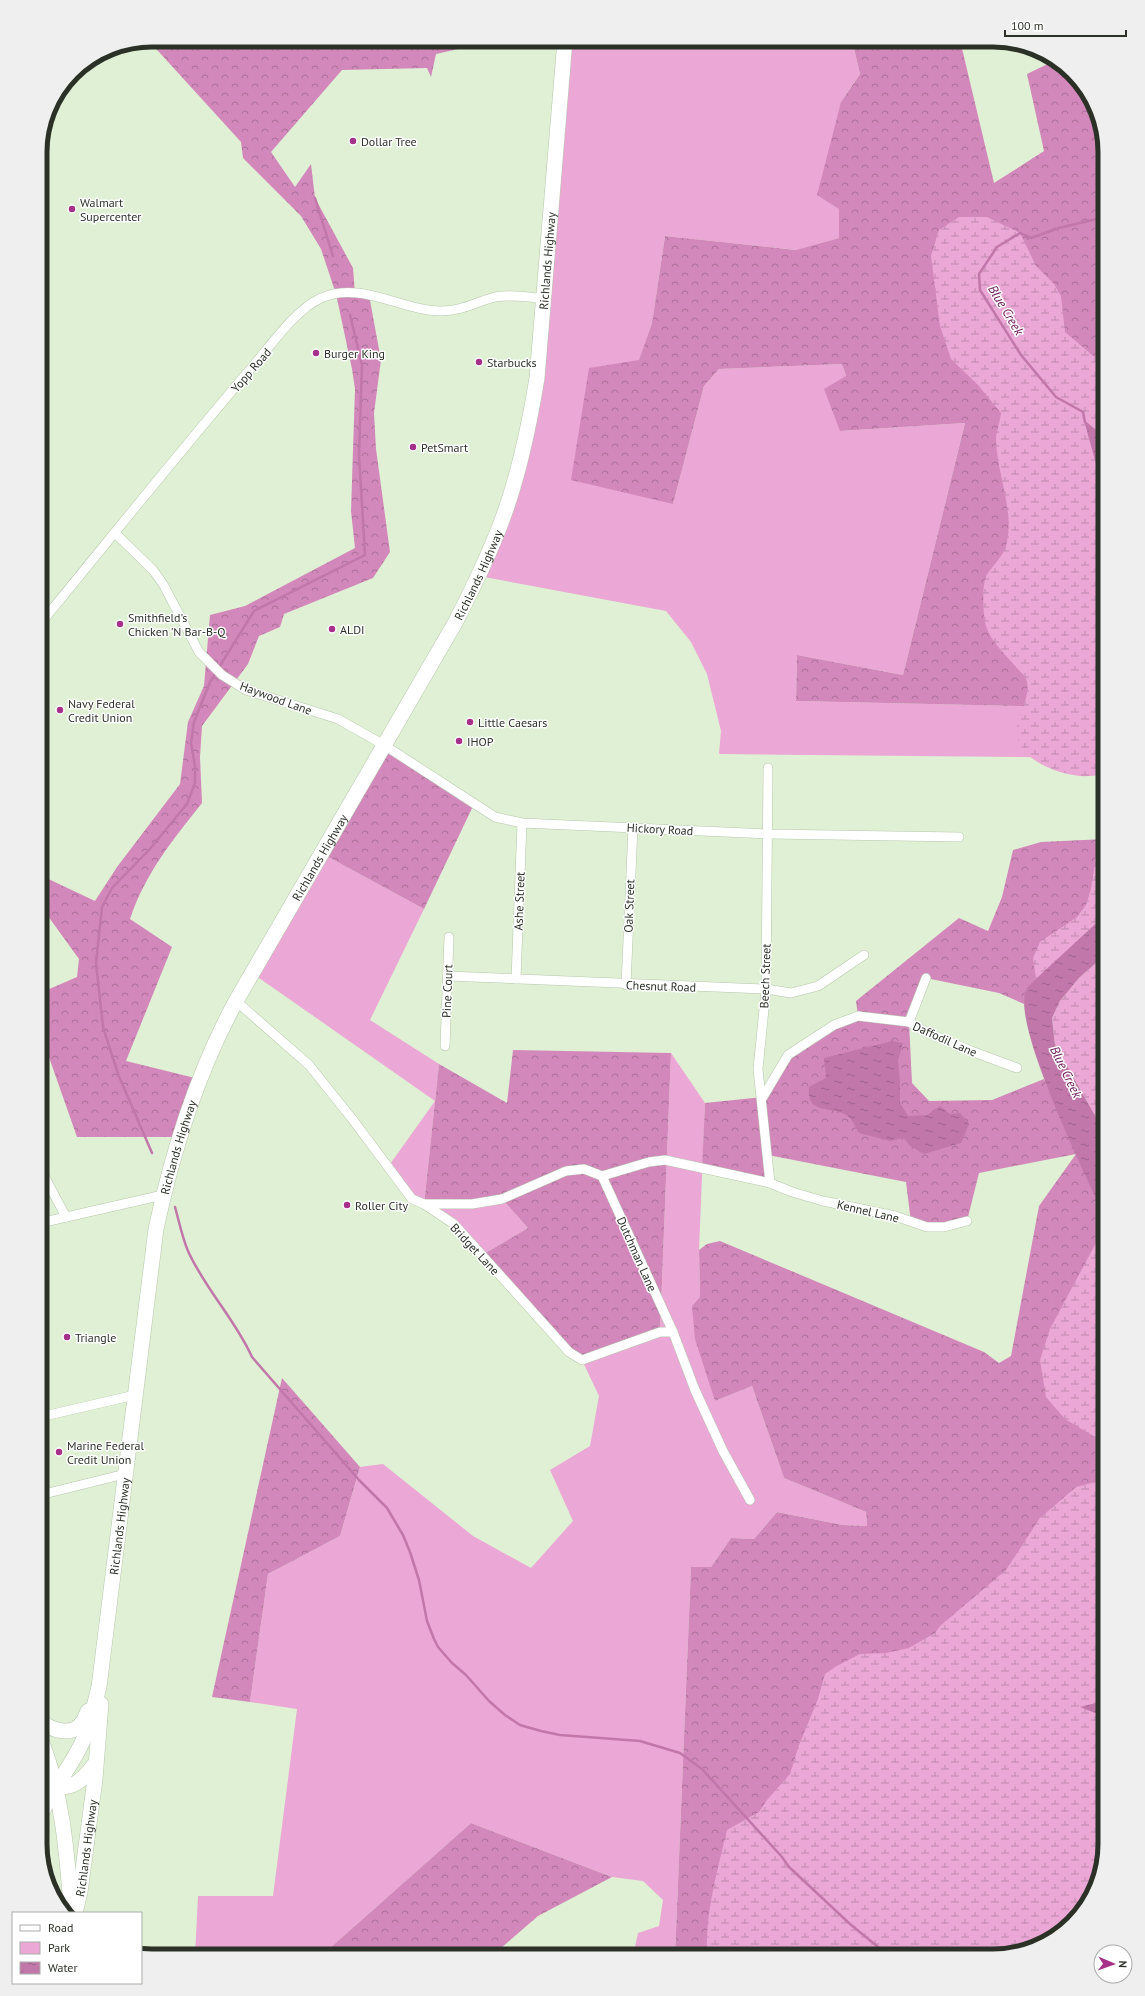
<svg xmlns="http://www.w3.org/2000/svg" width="1145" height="1996" font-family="'PT Sans',sans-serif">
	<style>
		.green { fill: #eba7d5 }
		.forest { fill: url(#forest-crowns) }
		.wetland { fill: url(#wetland-marsh) }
		.water { fill: url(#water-ripples) }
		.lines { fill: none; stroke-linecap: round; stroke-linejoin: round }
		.stream { stroke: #c177aa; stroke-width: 2.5 }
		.minor-casing { stroke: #b6c7ac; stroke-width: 10 }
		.primary-casing { stroke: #b6c7ac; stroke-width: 16 }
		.minor { stroke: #fff; stroke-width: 9 }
		.primary { stroke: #fff; stroke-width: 15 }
		.poi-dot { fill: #a7318a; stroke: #fff; stroke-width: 1.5 }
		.labels { text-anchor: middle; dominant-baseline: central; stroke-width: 3; stroke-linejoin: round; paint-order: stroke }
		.poi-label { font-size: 12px; fill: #2b3127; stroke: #fff; text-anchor: start }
		.street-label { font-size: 12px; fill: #2b3127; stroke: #fff }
		.water-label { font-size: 13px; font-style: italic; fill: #6c1458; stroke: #fff }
		.rim { fill: none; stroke: #2b3127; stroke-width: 5 }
	</style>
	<defs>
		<pattern id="forest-crowns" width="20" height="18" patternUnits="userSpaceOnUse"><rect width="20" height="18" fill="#d388bb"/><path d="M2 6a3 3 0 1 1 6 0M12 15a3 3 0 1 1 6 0" fill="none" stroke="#ab7098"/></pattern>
		<pattern id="wetland-marsh" width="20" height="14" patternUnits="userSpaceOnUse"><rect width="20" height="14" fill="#eba7d5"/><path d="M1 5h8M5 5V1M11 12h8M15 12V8" fill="none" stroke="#bf89ad"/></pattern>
		<pattern id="water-ripples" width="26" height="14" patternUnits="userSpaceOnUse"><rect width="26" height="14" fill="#c177aa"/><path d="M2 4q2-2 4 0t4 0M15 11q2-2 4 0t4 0" fill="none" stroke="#9d628a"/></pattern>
	</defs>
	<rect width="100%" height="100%" fill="#dff0d4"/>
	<g class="green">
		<polygon points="565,40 852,40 860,74 841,102 839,238 797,250 665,236 652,323 639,361 673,504 704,386 719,369 842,364 846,376 840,431 965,423 903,675 797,655 796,701 1105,708 1105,758 719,754 721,731 707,674 691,642 666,611 479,576 522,453"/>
		<polygon points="321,853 424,909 370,1020 439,1064 424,1204 502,1199 528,1228 482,1255 454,1224 412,1199 388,1167 435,1101 252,973"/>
		<polygon points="671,1053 705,1103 699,1250 700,1297 715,1401 752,1386 784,1478 866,1512 867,1526 843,1525 777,1512 754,1539 731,1538 711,1567 691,1567 675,1956 633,1956 638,1933 659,1926 663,1900 643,1881 612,1877 471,1823 321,1956 195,1956 198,1896 273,1896 297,1709 250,1702 268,1574 340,1536 360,1467 383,1464 473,1536 531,1568 573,1521 550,1470 590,1446 599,1396 582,1360 660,1332"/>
	</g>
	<g class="forest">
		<path d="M468,40l-10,9 -22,5 -5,23 -4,-9 -85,2 -71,82 24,35 16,-23 4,34 38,70 2,26 14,1 12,65 -7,53 2,36 14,103 -17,26 -89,36 -4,13 -21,9 -11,28 -46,62 -2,31 2,46c-30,38 -56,69 -72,116l42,28 -46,114 73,18 -20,58h-102l-33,-94 -4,-7v-43l37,-16 2,-18 -39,-54v-30l55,26 22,-34 63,-83 8,-62 16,-36 6,-71 35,-9 110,-58 -4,-37 4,-122 -3,-20 -16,-75 -15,-45 -20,-33 -58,-58 -2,-16 -92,-101z"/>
		<polygon points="852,40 960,40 994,183 1044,151 1027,74 1056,60 1094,103 1105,152 1105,458 1085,420 1105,496 1105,708 796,701 797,655 903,675 965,423 840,431 824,389 846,376 842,364 719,369 704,386 673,504 571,480 589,368 639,360 652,323 665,236 796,250 839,238 839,209 817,195 841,102 860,74"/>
		<polygon points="384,745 474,804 424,909 321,853"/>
		<polygon points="1105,839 1105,915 1026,990 1024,1004 999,993 926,978 909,1022 912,1083 929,1101 992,1100 1044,1079 1105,1218 1105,1844 1086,1906 1042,1945 993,1956 675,1956 691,1567 711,1567 731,1538 754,1539 777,1512 843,1525 867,1526 866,1512 784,1478 752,1386 715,1401 695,1339 692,1306 700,1297 699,1250 707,1244 720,1241 984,1352 999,1363 1011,1356 1039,1206 1076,1154 979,1173 967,1221 944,1227 911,1222 906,1182 768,1155 770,1183 702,1168 705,1103 763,1097 788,1055 858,1016 856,1001 959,918 988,931 1002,897 1013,850 1041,842"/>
		<polygon points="513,1050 671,1053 660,1332 582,1360 482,1255 528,1228 502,1199 424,1204 439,1064 507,1103"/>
		<polygon points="282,1378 360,1467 340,1536 268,1574 250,1702 212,1697"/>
		<polygon points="471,1823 612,1877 538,1916 492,1956 321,1956"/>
	</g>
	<g class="wetland">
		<path d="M959,217h28l33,16 16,33 18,18 7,12 4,36 40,34v92l-21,-38 21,76v278c-5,0 -10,2 -15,2 -24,2 -70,-14 -73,-41 -2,-19 16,-39 9,-56 -1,-4 -7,-8 -10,-12 -10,-12 -25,-25 -30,-41 -3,-10 -5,-45 2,-53 7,-10 17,-19 19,-31 7,-33 -10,-68 -11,-102 0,-8 4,-18 5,-27l-23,-28 -27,-26 -11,-33 -9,-70 8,-26z"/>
		<polygon points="1105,842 1105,915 1036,979 1033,958 1040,942 1077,917 1086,905 1091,889 1096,855"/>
		<polygon points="1105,955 1105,1133 1055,1045 1052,1018 1060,1001 1079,978"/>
		<polygon points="1105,1226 1105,1443 1065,1419 1046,1397 1040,1360 1050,1329"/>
		<path d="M1105,1470v374l-19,62 -44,39 -49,11h-286c-2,-43 10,-84 20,-126l32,-18 8,-12 23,-26 9,-29 19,-46 7,-25 10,-7 25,-13 26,-1 23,-5 26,-15 5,-7 66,-56 34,-52 36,-31 19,-5z"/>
	</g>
	<g class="water">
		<polygon points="1084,420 1096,430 1105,458 1105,496"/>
		<path d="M1105,915v40l-26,23 -19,23 -8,17 3,27 50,88v85c-17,-39 -94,-193 -79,-228 2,-4 7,-8 10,-11z"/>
		<path d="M892,1041l11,2 -5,17 2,22v21l8,13 19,-1 13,-9 10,8 10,-1 9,11 -8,19 -37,11 -14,-8 -6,-8 -14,3 -31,-8c-3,-5 -6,-12 -10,-16 -15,-13 -43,0 -40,-30l17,-9 -2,-20z"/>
		<polygon points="1096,1703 1105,1706 1105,1717 1080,1707"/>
	</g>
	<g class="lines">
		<g class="stream">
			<polyline points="315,198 333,256"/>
			<polyline points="1085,422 1083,412 1056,397 1021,355 980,290 979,274 997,247 1020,233 1031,238 1059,228 1105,217"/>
			<polyline points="152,1153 118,1074 103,1027 96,963 102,907 112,888 149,850 187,804 195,783 195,766 191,743 194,722 210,682 254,611 365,555 359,455 362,365 350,315"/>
			<path d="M175,1207c4,14 7,30 13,44 17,38 47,68 64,106l107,123 28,28 16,27 7,17 9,28 8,41 7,18 4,8 14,16 14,12 23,26 16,14 15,10 21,6 19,4 80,6 40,12 22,16 80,88 7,10 61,57 39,32"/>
		</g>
		<g class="minor-casing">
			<g id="minor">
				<polyline points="115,533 153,570 163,584 199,652 222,675 246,690 338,719 384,745 495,817 522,823 769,834 959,837"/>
				<path d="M40,624c69,-84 137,-169 207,-251 21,-23 46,-62 74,-75 39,-18 81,13 120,13 21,0 35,-9 54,-14 16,-3 34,0 50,2"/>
				<polyline points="768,768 766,989 758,1069 770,1183"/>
				<polyline points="448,976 766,989 791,993 818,986 864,955"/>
				<polyline points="516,979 522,823"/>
				<polyline points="626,985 633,827"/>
				<polyline points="236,1001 309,1065 353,1120 412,1199 424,1204 454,1224 569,1352 582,1360 660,1332 673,1332"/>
				<polyline points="909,1022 926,978"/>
				<polyline points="445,1046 449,937"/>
				<polyline points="763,1097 788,1055 834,1025 858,1016 909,1022 928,1033 971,1051 1017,1068"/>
				<polyline points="40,1168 66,1217"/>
				<polyline points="602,1176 649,1162 665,1160 770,1183 792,1192 823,1201 895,1216 927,1227 944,1227 967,1221"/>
				<polyline points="424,1204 472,1204 502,1199 566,1171 584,1169 602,1176 673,1332 695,1390 723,1451 750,1500"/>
				<polyline points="40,1223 163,1195"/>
				<polyline points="40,1417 135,1395"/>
				<polyline points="40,1495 125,1474"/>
			</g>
		</g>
		<g class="primary-casing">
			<g id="primary">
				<path d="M40,1721c11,9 32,16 42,2 3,-3 4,-8 6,-12"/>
				<path d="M40,1738c22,54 27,113 31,170"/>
				<path d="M40,1786c29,4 38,1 55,-22"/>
				<path id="s1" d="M40,1817c10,-26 29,-47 41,-72 9,-18 13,-39 18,-58l57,-458c17,-80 41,-156 80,-228l219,-378c17,-33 33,-66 46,-100 18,-47 28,-96 36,-145l28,-338"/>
				<path id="s2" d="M75,1913l5,-21 15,-113 6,-75"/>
			</g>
		</g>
		<use href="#minor" class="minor"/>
		<use href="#primary" class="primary"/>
	</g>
	<g class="poi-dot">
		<circle cx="353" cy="141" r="4"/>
		<circle cx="72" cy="209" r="4"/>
		<circle cx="316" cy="353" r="4"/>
		<circle cx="479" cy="362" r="4"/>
		<circle cx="413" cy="447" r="4"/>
		<circle cx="120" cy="624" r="4"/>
		<circle cx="332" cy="629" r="4"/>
		<circle cx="60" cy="710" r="4"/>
		<circle cx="470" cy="722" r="4"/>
		<circle cx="459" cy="741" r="4"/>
		<circle cx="347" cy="1205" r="4"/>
		<circle cx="67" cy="1337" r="4"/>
		<circle cx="59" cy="1452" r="4"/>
	</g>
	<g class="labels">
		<g class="poi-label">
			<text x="361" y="141">Dollar Tree</text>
			<text x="80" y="202">Walmart<tspan x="80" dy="14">Supercenter</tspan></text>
			<text x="324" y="353">Burger King</text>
			<text x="487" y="362">Starbucks</text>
			<text x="421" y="447">PetSmart</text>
			<text x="128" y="617">Smithfield's<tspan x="128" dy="14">Chicken 'N Bar-B-Q</tspan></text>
			<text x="340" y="629">ALDI</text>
			<text x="68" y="703">Navy Federal<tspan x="68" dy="14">Credit Union</tspan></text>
			<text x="478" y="722">Little Caesars</text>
			<text x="467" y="741">IHOP</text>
			<text x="355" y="1205">Roller City</text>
			<text x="75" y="1337">Triangle</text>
			<text x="67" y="1445">Marine Federal<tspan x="67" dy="14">Credit Union</tspan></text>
		</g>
		<g class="street-label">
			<text stroke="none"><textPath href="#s1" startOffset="1662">Richlands Highway</textPath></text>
			<text transform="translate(251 370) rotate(-49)">Yopp Road</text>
			<text stroke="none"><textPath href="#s1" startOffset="1338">Richlands Highway</textPath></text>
			<text transform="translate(276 698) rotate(20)">Haywood Lane</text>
			<text transform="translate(660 829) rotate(3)">Hickory Road</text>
			<text stroke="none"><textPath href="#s1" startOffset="1014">Richlands Highway</textPath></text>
			<text transform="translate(519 901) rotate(-88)">Ashe Street</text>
			<text transform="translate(629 906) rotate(-88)">Oak Street</text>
			<text transform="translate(765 976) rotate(-88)">Beech Street</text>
			<text transform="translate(661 986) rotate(2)">Chesnut Road</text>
			<text transform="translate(447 991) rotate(-88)">Pine Court</text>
			<text transform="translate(945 1039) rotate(24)">Daffodil Lane</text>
			<text stroke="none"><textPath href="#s1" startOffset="690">Richlands Highway</textPath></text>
			<text transform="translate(868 1211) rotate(13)">Kennel Lane</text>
			<text transform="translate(475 1249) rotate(47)">Bridget Lane</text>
			<text transform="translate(637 1254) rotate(66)">Dutchman Lane</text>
			<text stroke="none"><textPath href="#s1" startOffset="306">Richlands Highway</textPath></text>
			<text stroke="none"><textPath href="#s2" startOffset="66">Richlands Highway</textPath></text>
		</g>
		<g class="water-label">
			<text transform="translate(1006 310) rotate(59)">Blue Creek</text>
			<text transform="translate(1066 1072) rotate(64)">Blue Creek</text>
		</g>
	</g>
	<path d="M0 0H1145V1996H0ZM152 47H993A105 105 0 0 1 1098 152V1844A105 105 0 0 1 993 1949H152A105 105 0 0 1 47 1844V152A105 105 0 0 1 152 47Z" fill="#eeefee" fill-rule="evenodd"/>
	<path class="rim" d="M152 47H993A105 105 0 0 1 1098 152V1844A105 105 0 0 1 993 1949H152A105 105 0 0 1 47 1844V152A105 105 0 0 1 152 47Z"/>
	<rect x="12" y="1912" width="130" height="72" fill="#ffffff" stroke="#aaada9"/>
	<rect x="20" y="1925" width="20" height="6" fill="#ffffff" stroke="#aaada9"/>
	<text x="48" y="1932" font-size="12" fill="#2b3127">Road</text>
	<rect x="20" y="1942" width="20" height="12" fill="#eba7d5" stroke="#aaada9"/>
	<text x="48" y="1952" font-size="12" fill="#2b3127">Park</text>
	<rect x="20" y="1962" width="20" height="12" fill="url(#water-ripples)" stroke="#aaada9"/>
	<text x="48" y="1972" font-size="12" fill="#2b3127">Water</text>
	<g transform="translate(1113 1964) rotate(92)"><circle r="19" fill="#ffffff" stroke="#aaada9"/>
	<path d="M0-3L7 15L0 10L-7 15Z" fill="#a7318a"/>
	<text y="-6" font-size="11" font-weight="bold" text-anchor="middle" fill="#2b3127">N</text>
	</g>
	<path d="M1005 30v6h121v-6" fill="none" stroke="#2b3127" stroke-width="2"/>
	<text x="1011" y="30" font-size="12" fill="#2b3127" stroke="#ffffff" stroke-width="3" paint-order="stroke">100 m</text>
</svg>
